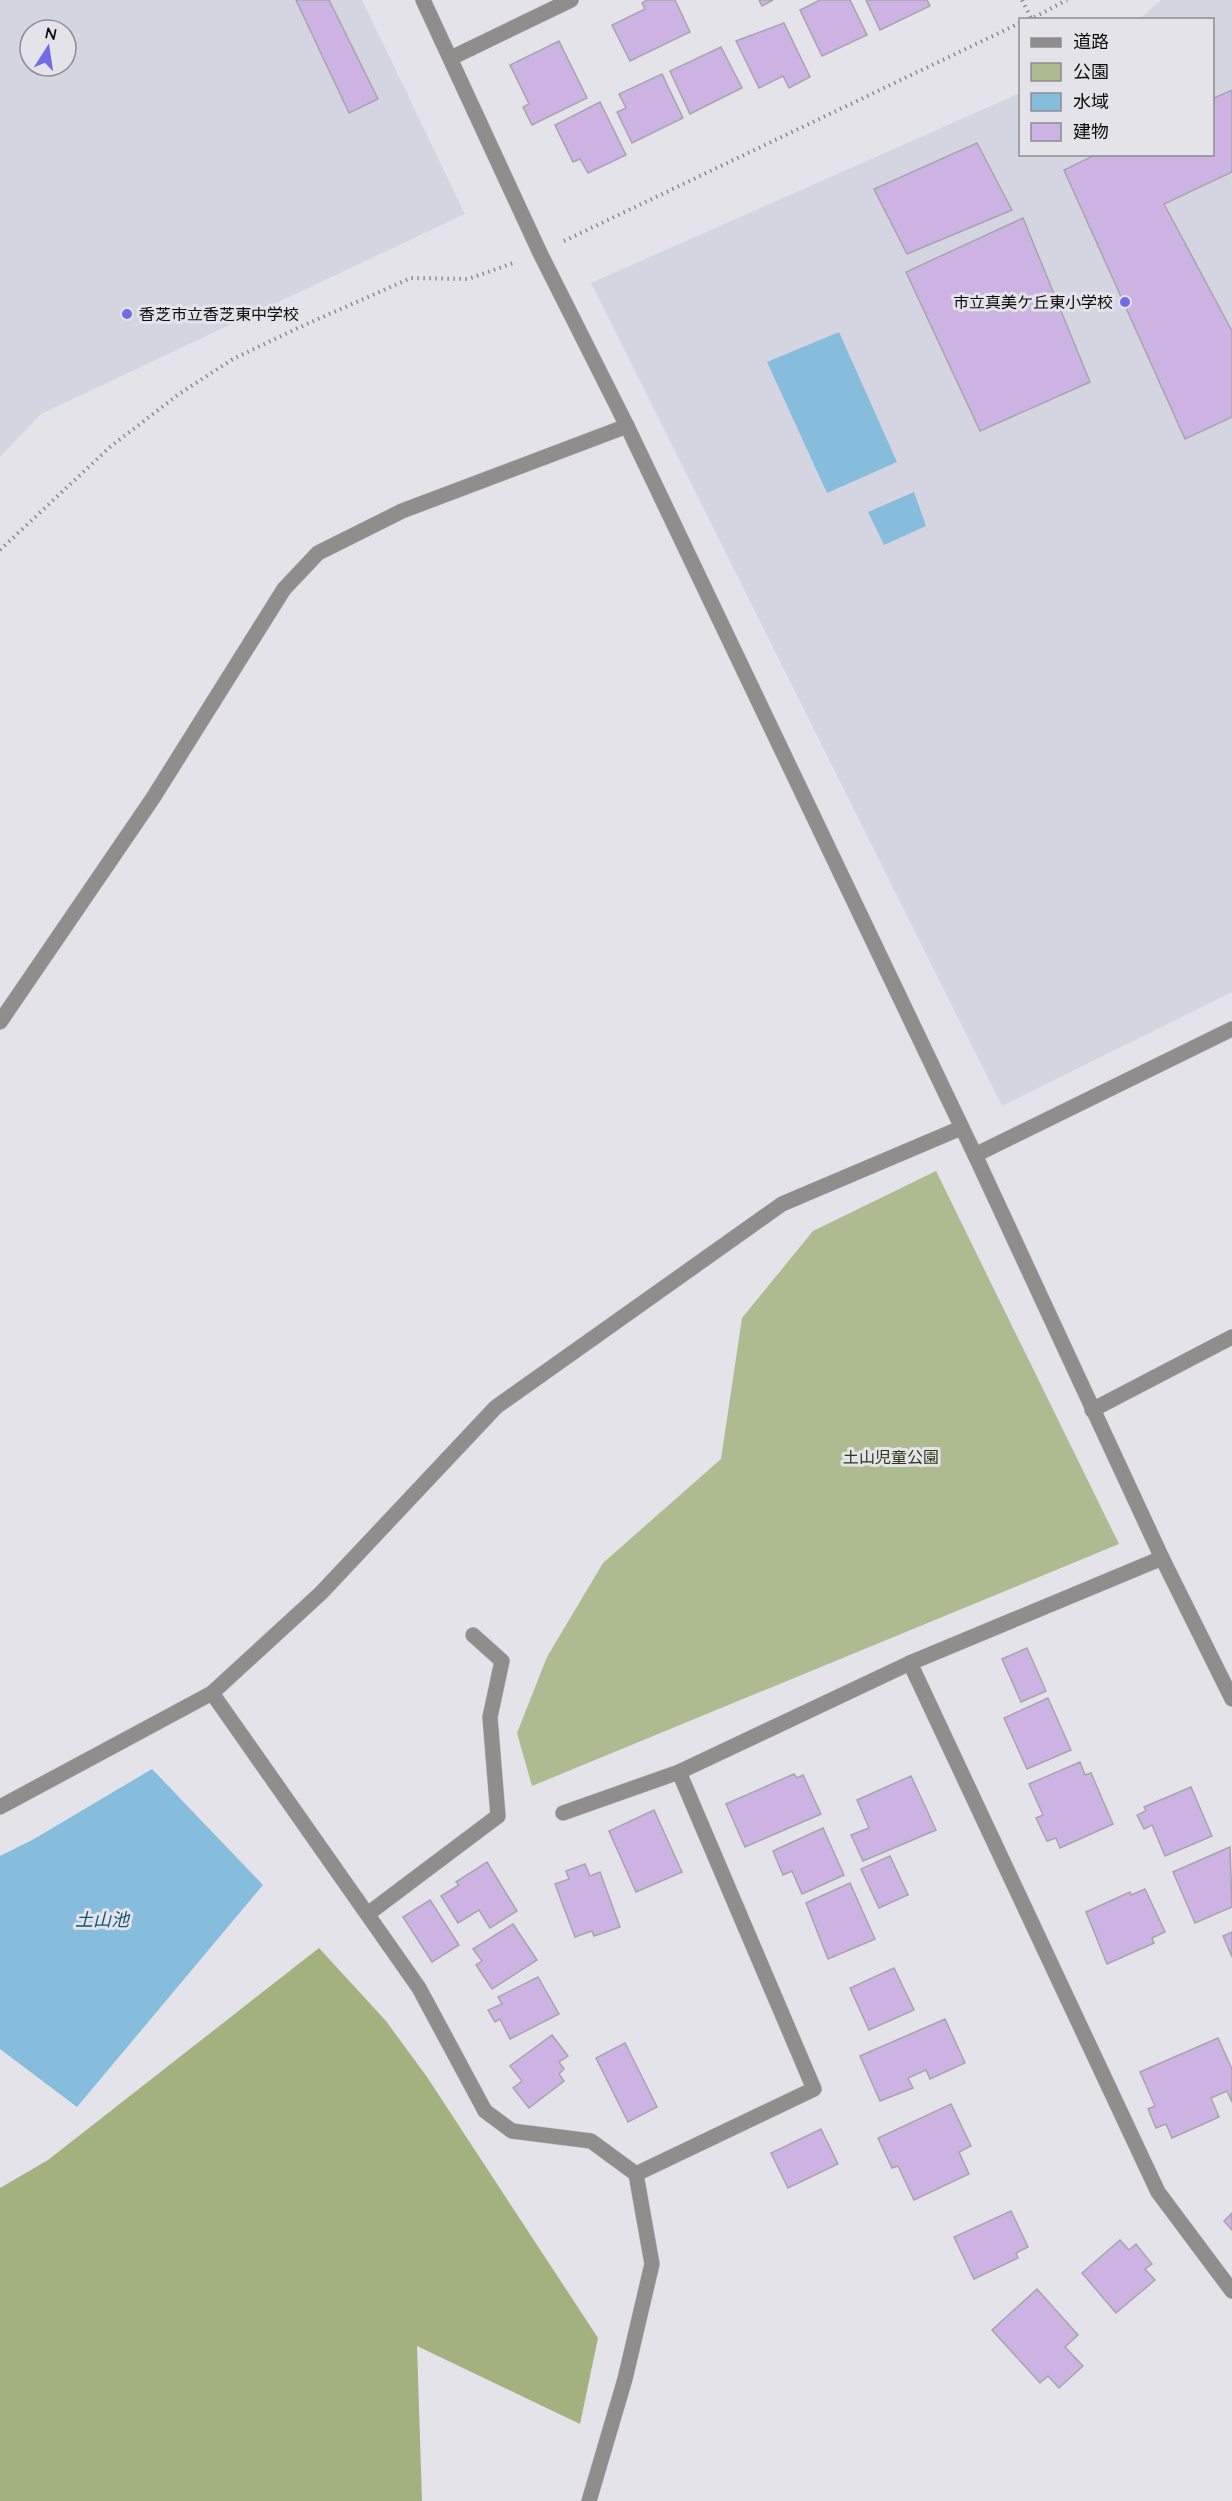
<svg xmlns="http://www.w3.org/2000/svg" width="1232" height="2501" font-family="Quicksand,'Noto Sans JP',sans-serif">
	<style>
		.built { fill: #d5d5e2; fill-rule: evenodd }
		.green { fill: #aeba8f }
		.forest { fill: #a3b17e }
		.water { fill: #86bddc }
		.building { fill: #ccb3e3; stroke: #a8a5aa; stroke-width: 1.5 }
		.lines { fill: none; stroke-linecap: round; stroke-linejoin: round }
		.minor-casing { stroke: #c1c1c6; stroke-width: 16 }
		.path { stroke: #8b8b90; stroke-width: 4; stroke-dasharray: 1.5 4.5; stroke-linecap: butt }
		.minor { stroke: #8f8e8c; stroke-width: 15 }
		.poi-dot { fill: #716be6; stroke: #e3e3e9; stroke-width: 2 }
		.labels { text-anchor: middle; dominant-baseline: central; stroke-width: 6; stroke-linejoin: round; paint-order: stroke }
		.poi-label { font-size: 16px; fill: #0c0c0e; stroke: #e3e3e9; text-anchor: end }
		.park-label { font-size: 16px; fill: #2e3710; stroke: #e3e3e9 }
		.water-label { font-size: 18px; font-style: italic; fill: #115674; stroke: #e3e3e9 }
	</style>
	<rect width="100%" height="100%" fill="#e3e3e9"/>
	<g class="built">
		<path d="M0,0h362l103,214 -424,200 -41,43zM30,30h36v36h-36z"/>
		<polygon points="1161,0 1232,0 1232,992 1002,1106 591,283 1020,93 1020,154 1212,154 1212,20 1140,19"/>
	</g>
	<polygon class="green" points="936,1171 1119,1544 532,1786 517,1733 547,1657 603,1563 721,1459 742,1318 813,1231"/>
	<polygon class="forest" points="319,1948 386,2021 427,2077 598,2338 580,2424 417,2346 422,2501 0,2501 0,2188 48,2160"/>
	<g class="water">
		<polygon points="839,332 897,462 827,493 767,362"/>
		<polygon points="914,492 926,526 884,545 868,512"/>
		<polygon points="152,1769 263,1885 77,2107 0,2049 0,1856 34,1839"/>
	</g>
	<g class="building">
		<polygon points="296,0 329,0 378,99 349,113"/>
		<polygon points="647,0 675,0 690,32 630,61 612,25 645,9 642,3"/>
		<polygon points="759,0 773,0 762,6"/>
		<polygon points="820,0 850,0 867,35 822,56 800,10"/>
		<polygon points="866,0 927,0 930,6 880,30"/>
		<polygon points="784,23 810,77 789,88 783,76 759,88 736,41"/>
		<polygon points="559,41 587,98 532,125 523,107 529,104 510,65"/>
		<polygon points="721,47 742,88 690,114 670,71"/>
		<polygon points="662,74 683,118 632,143 617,112 626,108 619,94"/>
		<polygon points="1232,90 1232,172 1164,204 1232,331 1232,417 1185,439 1064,170 1097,154 1212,154 1212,99"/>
		<polygon points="600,102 626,155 588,173 580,159 573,162 555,125"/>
		<polygon points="977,143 1012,210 907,254 874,189"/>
		<polygon points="1023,218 1090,382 980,431 906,272"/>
		<polygon points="1027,1648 1046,1691 1021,1702 1002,1659"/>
		<polygon points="1048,1698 1071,1750 1027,1769 1004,1718"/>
		<polygon points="1080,1762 1085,1775 1091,1773 1113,1824 1060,1848 1056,1838 1047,1841 1036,1818 1043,1815 1029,1784"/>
		<polygon points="794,1774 797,1778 803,1775 821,1814 745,1847 726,1804"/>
		<polygon points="911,1776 936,1830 863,1861 851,1835 869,1828 857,1800"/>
		<polygon points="1191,1787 1212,1836 1165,1856 1152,1825 1144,1829 1137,1815 1146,1811 1144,1807"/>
		<polygon points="654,1810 682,1872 636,1892 609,1831"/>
		<polygon points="823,1828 844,1875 802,1894 792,1871 783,1875 773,1851"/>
		<polygon points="1230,1847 1232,1907 1195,1923 1173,1872"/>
		<polygon points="890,1856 908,1895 879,1908 861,1869"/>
		<polygon points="487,1862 517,1911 490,1928 479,1910 458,1923 441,1896 459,1885 456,1882"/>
		<polygon points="585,1864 590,1876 600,1872 620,1927 594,1936 592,1931 575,1937 555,1884 569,1879 566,1871"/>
		<polygon points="850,1883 875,1939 828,1959 806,1903"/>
		<polygon points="1145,1889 1165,1932 1152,1938 1154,1943 1107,1964 1086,1912 1130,1892 1131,1895"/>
		<polygon points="430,1900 459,1945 432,1962 403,1917"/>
		<polygon points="513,1924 537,1960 492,1989 476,1965 482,1961 473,1949"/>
		<polygon points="1232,1932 1232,1957 1223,1936"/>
		<polygon points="894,1968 914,2010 869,2030 850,1988"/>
		<polygon points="538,1977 559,2014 510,2039 500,2019 495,2022 488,2010 502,2004 498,1997"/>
		<polygon points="945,2019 965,2063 930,2079 926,2070 908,2078 913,2088 880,2101 860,2056"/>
		<polygon points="552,2035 568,2056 559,2062 564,2069 559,2074 564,2081 529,2108 513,2088 522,2081 510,2066"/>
		<polygon points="1218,2038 1232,2069 1232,2102 1227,2091 1211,2098 1219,2117 1172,2138 1166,2124 1156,2128 1148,2109 1155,2106 1140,2072"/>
		<polygon points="625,2043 657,2107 628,2122 596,2058"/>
		<polygon points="951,2104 971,2146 959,2152 969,2174 914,2200 898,2166 892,2168 878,2138"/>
		<polygon points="821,2129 838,2164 788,2188 771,2153"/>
		<polygon points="1011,2211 1028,2247 1016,2253 1018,2258 974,2279 954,2237"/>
		<polygon points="1232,2213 1232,2230 1224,2221"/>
		<polygon points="1120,2240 1129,2250 1136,2244 1152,2264 1145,2269 1155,2280 1116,2313 1082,2273"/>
		<polygon points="1037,2289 1078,2335 1065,2347 1083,2366 1059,2388 1048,2376 1040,2383 992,2330"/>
	</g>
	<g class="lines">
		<g class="minor-casing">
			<g id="minor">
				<polyline points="423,0 540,253 627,426 975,1155 1162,1558 1232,1699"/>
				<polyline points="451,58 571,0"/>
				<polyline points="0,1022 153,798 284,589 318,553 402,511 627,426"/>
				<polyline points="975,1155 1232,1029"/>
				<polyline points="1092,1410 1232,1337"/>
				<polyline points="1162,1558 910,1663 1158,2192 1232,2291"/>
				<polyline points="212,1693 419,1988 485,2111 512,2131 591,2141 636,2174 814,2089 679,1772"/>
				<polyline points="0,1807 212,1693 321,1593 496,1407 782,1204 961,1128"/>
				<polyline points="563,1813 679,1772 910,1663"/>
				<polyline points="369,1913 498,1816 490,1717 502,1661 473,1635"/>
				<polyline points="589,2501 625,2379 652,2264 636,2174"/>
			</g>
		</g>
		<g class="path">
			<polyline points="1022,0 1031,18"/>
			<polyline points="1029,20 1067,0"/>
			<polyline points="564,241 1020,23"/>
			<polyline points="0,550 110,447 179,394 233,359 300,327 411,278 468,279 516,262"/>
		</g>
		<use href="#minor" class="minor"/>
	</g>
	<g class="poi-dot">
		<circle cx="1125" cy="302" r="6"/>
		<circle cx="127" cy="314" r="6"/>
	</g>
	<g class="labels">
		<g class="poi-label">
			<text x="1113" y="302">市立真美ケ丘東小学校</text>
			<text x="139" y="314" text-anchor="start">香芝市立香芝東中学校</text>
		</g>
		<g class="park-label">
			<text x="891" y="1457">土山児童公園</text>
		</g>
		<g class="water-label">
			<text x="102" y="1919">土山池</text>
		</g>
	</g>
	<rect x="1019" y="18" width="195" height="138" fill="#e3e3e9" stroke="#8d8d91" stroke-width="1.5"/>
	<rect x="1031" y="38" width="30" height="9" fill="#8f8e8c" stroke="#8d8d91" stroke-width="1.5"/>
	<text x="1073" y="48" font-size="18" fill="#0c0c0e">道路</text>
	<rect x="1031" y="63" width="30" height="18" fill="#aeba8f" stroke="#8d8d91" stroke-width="1.5"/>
	<text x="1073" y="78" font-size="18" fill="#0c0c0e">公園</text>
	<rect x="1031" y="93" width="30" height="18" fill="#86bddc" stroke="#8d8d91" stroke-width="1.5"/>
	<text x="1073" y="108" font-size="18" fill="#0c0c0e">水域</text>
	<rect x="1031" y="123" width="30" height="18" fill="#ccb3e3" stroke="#8d8d91" stroke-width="1.5"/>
	<text x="1073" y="138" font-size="18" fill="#0c0c0e">建物</text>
	<g transform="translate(48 48) rotate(12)"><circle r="28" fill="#e3e3e9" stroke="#8d8d91" stroke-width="1.5"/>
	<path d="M0-4.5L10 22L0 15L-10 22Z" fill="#716be6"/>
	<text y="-9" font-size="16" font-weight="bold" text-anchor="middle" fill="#0c0c0e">N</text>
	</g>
</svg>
